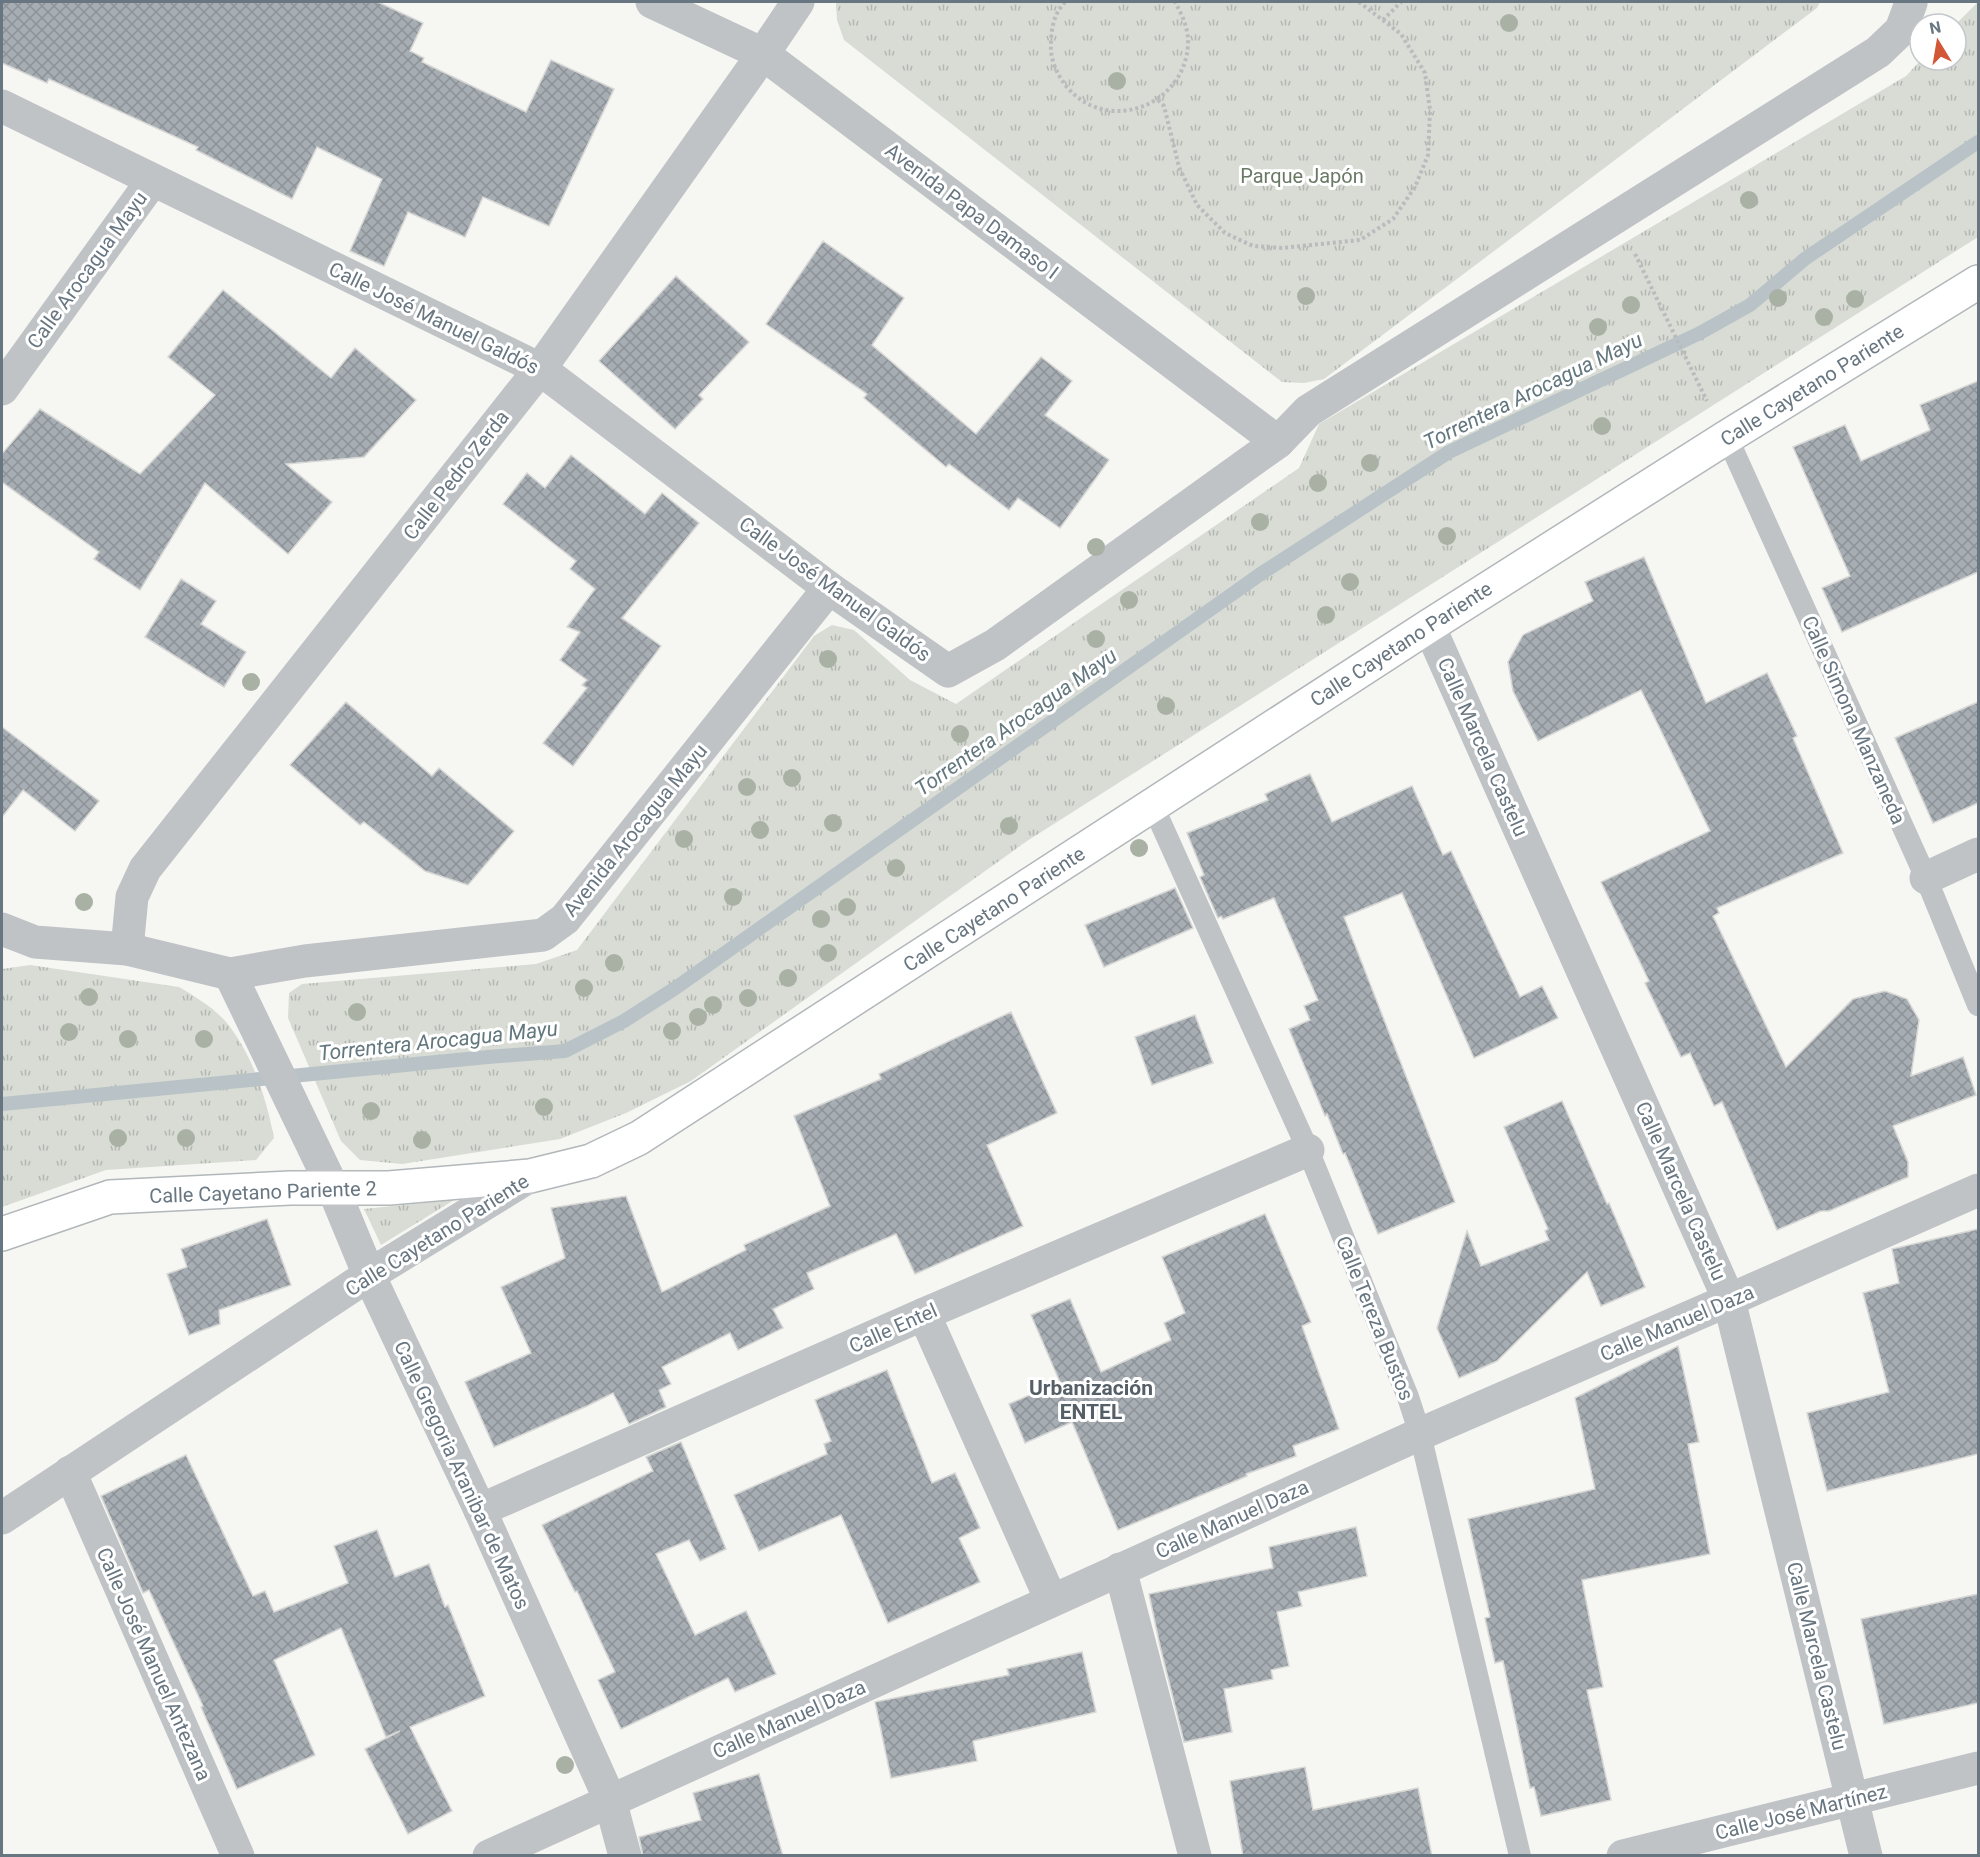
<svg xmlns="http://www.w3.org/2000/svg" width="1980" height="1857" font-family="Roboto,sans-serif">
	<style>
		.grass { fill: url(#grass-tufts) }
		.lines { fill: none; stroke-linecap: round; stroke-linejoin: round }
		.stream { stroke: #b9c3c7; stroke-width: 14 }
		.building { fill: url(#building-cross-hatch); stroke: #d7d7d5; stroke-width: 1.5 }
		.secondary-casing { stroke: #b2b7ba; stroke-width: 36 }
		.path { stroke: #b9bcbe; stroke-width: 4; stroke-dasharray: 3 3; stroke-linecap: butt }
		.lane { stroke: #bfc3c6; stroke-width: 22 }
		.street { stroke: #bfc3c6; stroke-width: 33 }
		.secondary { stroke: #fff; stroke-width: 33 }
		.tree { fill: #a9b1a5 }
		.labels { text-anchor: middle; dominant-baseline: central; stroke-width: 6; stroke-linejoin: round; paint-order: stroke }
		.park-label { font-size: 20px; fill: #6a7966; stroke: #fff }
		.street-label { font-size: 20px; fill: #687681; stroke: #fff }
		.water-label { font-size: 21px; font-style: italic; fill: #63777e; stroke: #fff }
		.neighbourhood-label { font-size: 21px; font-weight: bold; fill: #555f67; stroke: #fff }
	</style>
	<defs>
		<pattern id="grass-tufts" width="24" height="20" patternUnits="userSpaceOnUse" patternTransform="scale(1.5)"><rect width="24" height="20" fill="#d8dcd4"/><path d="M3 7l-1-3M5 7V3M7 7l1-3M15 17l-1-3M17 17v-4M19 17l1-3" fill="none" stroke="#b3b7b1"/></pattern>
		<pattern id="building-cross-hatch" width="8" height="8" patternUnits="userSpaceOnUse" patternTransform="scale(1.5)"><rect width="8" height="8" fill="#a7aeb3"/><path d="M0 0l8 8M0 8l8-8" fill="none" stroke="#8c9297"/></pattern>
	</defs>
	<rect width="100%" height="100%" fill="#f6f6f3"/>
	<g class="grass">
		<polygon points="836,2 1820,2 1817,8 1324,379 1304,383 1282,382 844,40 837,20"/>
		<polygon points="1978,2 1978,237 1027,841 691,1081 626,1113 560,1139 402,1164 360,1160 341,1141 288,1018 289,993 302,984 536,964 577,950 814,636 832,625 854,630 910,680 956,704 1299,468 1319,424 1906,76 1921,60 1956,60 1956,24"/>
		<path d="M30,965l149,22c17,10 35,21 48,36 26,33 39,74 47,115l-18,22 -150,10 -104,37v-238z"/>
		<polygon points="454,1200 381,1245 364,1209"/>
	</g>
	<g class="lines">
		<polyline class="stream" points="2,1104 488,1057 565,1051 624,1021 674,989 1262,573 1449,452 1700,333 1750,305 1806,258 1978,142"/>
	</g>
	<g class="building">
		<polygon points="2,2 378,2 423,23 410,51 424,58 422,62 526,112 551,60 614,89 549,226 483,197 465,237 408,212 384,266 350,251 382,179 317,147 292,199 196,150 198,147 49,79 47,83 2,63"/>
		<polygon points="823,241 904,298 872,345 976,434 1041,357 1072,381 1045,415 1109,460 1060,528 1018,498 1009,510 949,464 946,467 864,398 867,394 766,324"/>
		<polygon points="676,276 749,342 699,395 703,399 675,429 599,361"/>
		<polygon points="223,290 331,378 355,348 416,400 364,457 286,464 332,502 288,554 205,483 140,590 94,559 99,552 2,482 2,454 40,409 140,474 215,395 168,357"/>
		<polygon points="1978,381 1978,572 1842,632 1822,588 1850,576 1793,447 1845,425 1861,461 1930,430 1920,405"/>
		<polygon points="571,455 645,514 662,493 699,523 622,618 661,646 573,766 543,743 587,688 582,685 587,680 560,660 580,632 567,627 595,589 570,569 576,561 503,504 527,473 545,488"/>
		<polygon points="1644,557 1706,703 1767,673 1797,736 1793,738 1843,853 1717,908 1719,913 1713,916 1786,1067 1853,999 1885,991 1907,999 1919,1020 1911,1076 1963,1057 1976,1095 1893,1126 1908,1162 1908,1177 1829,1211 1821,1211 1777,1230 1722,1102 1714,1106 1690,1053 1681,1057 1645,983 1649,981 1601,882 1710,831 1641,690 1538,741 1513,691 1508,662 1523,635 1593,601 1585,582"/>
		<polygon points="181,579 216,601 201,624 246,652 224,687 145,637"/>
		<polygon points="346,702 432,776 439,768 514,831 468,885 425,871 364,822 360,825 290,765"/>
		<polygon points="1978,702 1978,803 1933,823 1895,738"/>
		<polygon points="2,727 99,801 75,831 23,790 2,817"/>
		<polygon points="1310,774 1332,822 1412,786 1443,855 1451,851 1520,997 1542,986 1558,1018 1474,1058 1402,893 1344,917 1455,1202 1378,1234 1345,1153 1343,1154 1327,1114 1325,1116 1289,1029 1310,1020 1304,1006 1318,1000 1274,898 1223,919 1221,916 1218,918 1200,877 1204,875 1187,833 1268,800 1265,794"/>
		<polygon points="1175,888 1193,928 1104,967 1085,925"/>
		<polygon points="1011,1012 1057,1113 987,1145 1023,1226 915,1274 896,1234 807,1273 814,1289 773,1309 783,1328 738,1350 730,1333 662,1367 671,1384 659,1390 666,1407 629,1424 613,1393 587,1406 494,1447 465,1382 531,1353 501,1287 565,1258 551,1208 626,1196 662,1292 746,1250 744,1245 830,1206 794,1116 881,1079 879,1074"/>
		<polygon points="1195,1015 1213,1063 1152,1085 1135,1037"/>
		<polygon points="1562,1101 1607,1204 1609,1203 1645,1287 1601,1306 1587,1272 1497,1361 1459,1378 1437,1328 1467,1231 1481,1266 1549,1240 1545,1231 1548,1229 1504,1127"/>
		<polygon points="1265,1214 1311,1322 1302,1326 1339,1429 1293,1446 1296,1456 1246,1474 1247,1476 1118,1530 1072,1422 1025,1443 1009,1404 1060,1382 1031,1315 1070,1299 1101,1372 1171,1340 1164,1323 1185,1313 1162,1257"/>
		<polygon points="267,1219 291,1285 219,1310 220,1324 189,1335 167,1274 187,1267 181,1249"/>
		<polygon points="1978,1229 1978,1454 1827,1491 1807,1413 1889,1392 1863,1293 1899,1283 1892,1249"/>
		<polygon points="1678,1346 1699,1442 1688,1444 1710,1554 1582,1580 1603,1687 1587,1690 1611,1800 1541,1816 1534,1787 1530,1788 1503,1661 1495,1663 1485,1618 1490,1617 1468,1519 1595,1489 1575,1398"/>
		<polygon points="887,1370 932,1483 955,1473 980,1528 959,1538 980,1582 888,1623 841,1515 759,1551 734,1495 827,1454 824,1444 831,1441 815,1400"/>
		<polygon points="681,1442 726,1549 700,1561 689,1540 656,1554 695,1635 746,1611 776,1674 735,1692 728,1678 621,1729 598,1680 615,1672 577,1591 575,1592 542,1525 653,1471 646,1457"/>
		<polygon points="186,1455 253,1596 265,1591 274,1612 348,1583 334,1546 377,1530 395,1577 429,1564 445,1607 448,1605 485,1696 410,1727 452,1811 408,1834 365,1749 400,1731 386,1737 341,1628 274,1660 315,1755 237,1789 201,1707 203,1706 149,1590 143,1593 101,1496"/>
		<polygon points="1356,1527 1367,1576 1298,1592 1302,1606 1277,1612 1289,1666 1271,1670 1273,1679 1224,1689 1232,1732 1184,1742 1160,1646 1149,1594 1273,1568 1269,1547"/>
		<polygon points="1978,1594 1978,1703 1884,1724 1861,1619"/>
		<polygon points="1082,1652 1096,1712 973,1741 977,1761 891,1778 875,1702 1009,1675 1007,1669"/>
		<polygon points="1305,1767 1313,1810 1418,1788 1432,1856 1243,1856 1230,1781"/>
		<polygon points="759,1774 783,1856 643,1856 639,1837 701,1820 693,1793"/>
	</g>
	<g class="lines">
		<g class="secondary-casing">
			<polyline id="secondary" points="2,1234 110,1197 290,1188 389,1188 530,1176 591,1161 639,1138 1429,626 1727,437 1978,282"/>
		</g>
		<g class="path">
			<path d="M1065,2c-11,11 -14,27 -14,42 -1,16 6,30 15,42 40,49 118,21 122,-41 1,-16 -6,-30 -13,-43"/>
			<polyline points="1383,20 1401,2"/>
			<polyline points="1158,100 1164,106 1179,167 1197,205 1225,233 1253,246 1282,248 1360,240 1393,219 1415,187 1428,155 1430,110 1425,73 1401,34 1359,2"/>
			<polyline points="1635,254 1707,401"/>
		</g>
		<g class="lane">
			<polyline points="1727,437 1926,878 1978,1005"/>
			<polyline points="1153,806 1308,1150 1408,1397 1420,1434 1520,1856"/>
		</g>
		<g class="street">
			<polyline points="652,2 763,54 1278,442"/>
			<polyline points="2,106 540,369 829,588 948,671 995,645 1278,442 1308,411 1878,52 1901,30 1911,3 1910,2"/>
			<polyline points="2,389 152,181"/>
			<polyline points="1429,626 1729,1300 1866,1856"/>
			<polyline points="1926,878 1978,854"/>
			<polyline points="2,929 35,942 127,949 230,974 305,961 543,935 565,919 829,588"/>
			<polyline points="127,949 132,897 145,869 540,369 763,54 798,2"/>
			<polyline points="230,974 333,1188 369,1275 480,1510 610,1800 625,1856"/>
			<polyline points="924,1314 1051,1600"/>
			<polyline points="70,1472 238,1856"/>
			<polyline points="480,1510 924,1314 1308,1150"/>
			<polyline points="2,1518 369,1275 530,1176"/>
			<polyline points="1120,1569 1195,1856"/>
			<polyline points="489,1856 1420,1434 1729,1300 1978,1190"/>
			<polyline points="1623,1856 1978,1768"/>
		</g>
		<use href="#secondary" class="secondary"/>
	</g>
	<g class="tree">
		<circle cx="1509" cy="23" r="9"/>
		<circle cx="1117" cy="81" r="9"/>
		<circle cx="1749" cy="200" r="9"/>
		<circle cx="1306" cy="296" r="9"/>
		<circle cx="1778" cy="298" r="9"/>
		<circle cx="1855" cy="299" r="9"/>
		<circle cx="1631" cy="305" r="9"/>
		<circle cx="1824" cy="317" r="9"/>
		<circle cx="1598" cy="327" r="9"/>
		<circle cx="1602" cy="426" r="9"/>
		<circle cx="1370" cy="463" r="9"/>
		<circle cx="1318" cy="483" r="9"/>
		<circle cx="1260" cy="522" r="9"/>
		<circle cx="1447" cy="536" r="9"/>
		<circle cx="1096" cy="547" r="9"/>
		<circle cx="1350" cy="582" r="9"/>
		<circle cx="1129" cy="600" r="9"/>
		<circle cx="1326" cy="615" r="9"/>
		<circle cx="1096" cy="639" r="9"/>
		<circle cx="828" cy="659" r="9"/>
		<circle cx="251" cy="682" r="9"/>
		<circle cx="1166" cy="706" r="9"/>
		<circle cx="960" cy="734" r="9"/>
		<circle cx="792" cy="778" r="9"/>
		<circle cx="747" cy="787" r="9"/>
		<circle cx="833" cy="823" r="9"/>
		<circle cx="1009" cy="826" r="9"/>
		<circle cx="760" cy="830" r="9"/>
		<circle cx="684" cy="839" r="9"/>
		<circle cx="1139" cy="848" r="9"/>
		<circle cx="896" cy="868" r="9"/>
		<circle cx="733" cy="897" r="9"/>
		<circle cx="84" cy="902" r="9"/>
		<circle cx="847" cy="907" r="9"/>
		<circle cx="821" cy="919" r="9"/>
		<circle cx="828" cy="953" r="9"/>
		<circle cx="614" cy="963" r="9"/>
		<circle cx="788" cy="978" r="9"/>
		<circle cx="584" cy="988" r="9"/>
		<circle cx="89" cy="997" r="9"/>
		<circle cx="748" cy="998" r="9"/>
		<circle cx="713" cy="1005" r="9"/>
		<circle cx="357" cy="1012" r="9"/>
		<circle cx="698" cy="1017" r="9"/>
		<circle cx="672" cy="1031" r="9"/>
		<circle cx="69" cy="1032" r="9"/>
		<circle cx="128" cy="1039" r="9"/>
		<circle cx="204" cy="1039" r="9"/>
		<circle cx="544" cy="1107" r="9"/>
		<circle cx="371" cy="1111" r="9"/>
		<circle cx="118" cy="1138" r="9"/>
		<circle cx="186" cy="1138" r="9"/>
		<circle cx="422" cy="1140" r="9"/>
		<circle cx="565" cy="1765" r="9"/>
	</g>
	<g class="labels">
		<g class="park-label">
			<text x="1302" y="176">Parque Japón</text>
		</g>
		<g class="street-label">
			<text transform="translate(972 211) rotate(37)">Avenida Papa Damaso I</text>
			<text transform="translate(87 270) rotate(-54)">Calle Arocagua Mayu</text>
			<text transform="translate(434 318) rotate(26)">Calle José Manuel Galdós</text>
			<text transform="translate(1812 385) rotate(-32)">Calle Cayetano Pariente</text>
			<text transform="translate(456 475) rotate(-52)">Calle Pedro Zerda</text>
			<text transform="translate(835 589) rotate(36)">Calle José Manuel Galdós</text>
			<text transform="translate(1401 644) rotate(-33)">Calle Cayetano Pariente</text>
			<text transform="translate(1854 720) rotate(66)">Calle Simona Manzaneda</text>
			<text transform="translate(1483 747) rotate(66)">Calle Marcela Castelu</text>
			<text transform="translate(635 830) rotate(-51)">Avenida Arocagua Mayu</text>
			<text transform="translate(994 909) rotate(-33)">Calle Cayetano Pariente</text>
			<text transform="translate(1681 1191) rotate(66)">Calle Marcela Castelu</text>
			<text transform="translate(263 1192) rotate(-2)">Calle Cayetano Pariente 2</text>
			<text transform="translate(437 1235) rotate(-32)">Calle Cayetano Pariente</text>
			<text transform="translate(1375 1318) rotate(68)">Calle Tereza Bustos</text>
			<text transform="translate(1677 1323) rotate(-23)">Calle Manuel Daza</text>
			<text transform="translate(893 1328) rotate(-24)">Calle Entel</text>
			<text transform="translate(462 1475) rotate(65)">Calle Gregoria Aranibar de Matos</text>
			<text transform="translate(1232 1519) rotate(-24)">Calle Manuel Daza</text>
			<text transform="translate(1817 1656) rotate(76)">Calle Marcela Castelu</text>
			<text transform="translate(154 1664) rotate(66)">Calle José Manuel Antezana</text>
			<text transform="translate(789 1719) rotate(-24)">Calle Manuel Daza</text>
			<text transform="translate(1801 1812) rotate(-14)">Calle José Martínez</text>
		</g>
		<g class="water-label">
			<text transform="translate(1533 391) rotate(-26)">Torrentera Arocagua Mayu</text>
			<text transform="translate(1016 722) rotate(-35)">Torrentera Arocagua Mayu</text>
			<text transform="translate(438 1041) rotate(-6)">Torrentera Arocagua Mayu</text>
		</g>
		<g class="neighbourhood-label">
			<text x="1091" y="1388">Urbanización<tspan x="1091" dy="24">ENTEL</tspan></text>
		</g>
	</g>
	<rect width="1980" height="1857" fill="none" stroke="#687681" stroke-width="6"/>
	<g transform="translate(1938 42) rotate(349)"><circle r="28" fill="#ffffff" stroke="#c3c8cd" stroke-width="1.5"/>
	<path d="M0-4.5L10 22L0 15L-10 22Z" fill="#d25737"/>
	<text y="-9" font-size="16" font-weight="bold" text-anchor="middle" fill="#687681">N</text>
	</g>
</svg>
